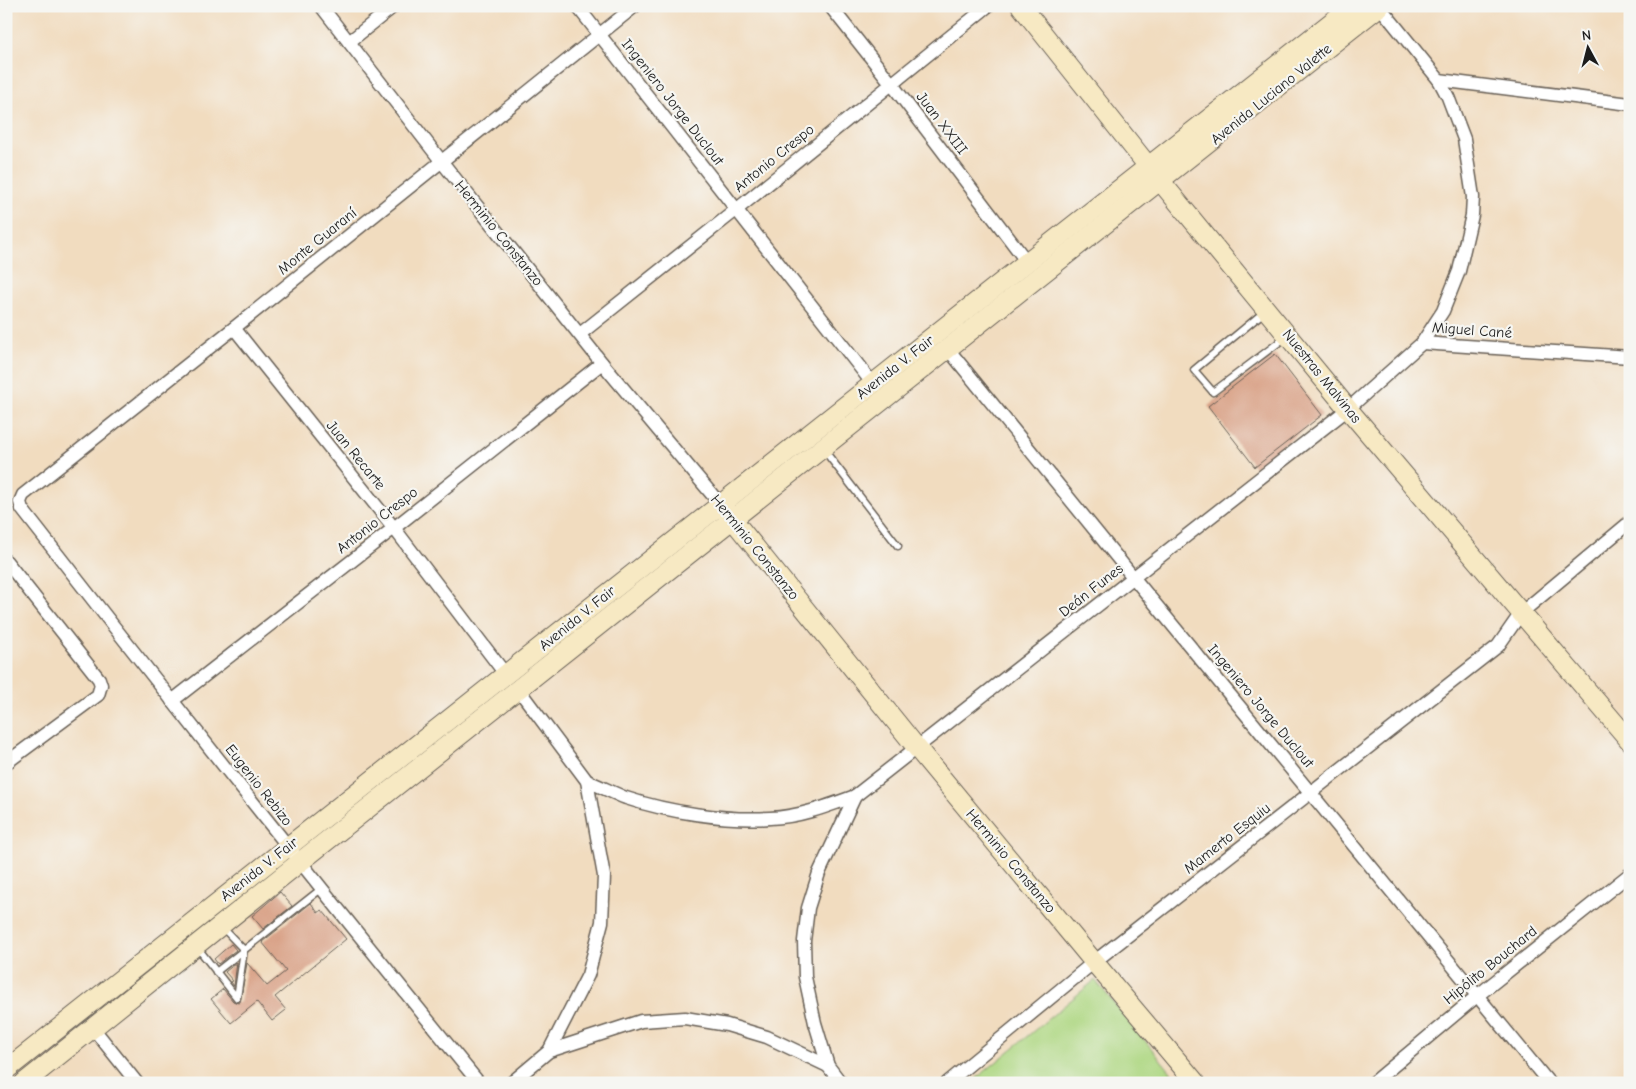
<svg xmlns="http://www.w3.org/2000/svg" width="1636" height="1089" font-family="'Comic Neue',sans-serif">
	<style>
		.green { fill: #aed782; stroke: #657a4f }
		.building { fill: #d9a287 }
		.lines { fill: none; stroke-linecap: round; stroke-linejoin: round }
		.lane-casing { stroke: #675f55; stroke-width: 9 }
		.street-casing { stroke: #675f55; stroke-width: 15 }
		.secondary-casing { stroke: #675f55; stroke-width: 21 }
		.lane { stroke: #fff; stroke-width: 6 }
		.street { stroke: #fff; stroke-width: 12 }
		.secondary { stroke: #f7e9c3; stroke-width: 19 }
		.labels { text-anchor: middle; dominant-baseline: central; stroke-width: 4.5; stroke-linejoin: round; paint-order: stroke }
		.street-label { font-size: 15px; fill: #1c1c1c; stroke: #f6f6f2 }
	</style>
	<rect width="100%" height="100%" fill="#f6f6f2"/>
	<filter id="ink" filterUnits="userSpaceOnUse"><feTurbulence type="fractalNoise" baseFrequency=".02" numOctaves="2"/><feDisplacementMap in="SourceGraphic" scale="10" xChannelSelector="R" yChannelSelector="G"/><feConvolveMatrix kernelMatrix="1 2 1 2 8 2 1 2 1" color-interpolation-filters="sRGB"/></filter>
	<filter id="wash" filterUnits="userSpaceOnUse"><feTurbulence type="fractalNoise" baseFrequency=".0096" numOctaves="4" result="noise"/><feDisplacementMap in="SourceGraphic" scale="20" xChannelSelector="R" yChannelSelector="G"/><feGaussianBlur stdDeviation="1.12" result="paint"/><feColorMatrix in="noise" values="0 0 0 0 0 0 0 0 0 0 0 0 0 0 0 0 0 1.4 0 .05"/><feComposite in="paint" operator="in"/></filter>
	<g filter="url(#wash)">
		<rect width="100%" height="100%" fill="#f1dcbf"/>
		<polygon class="green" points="1095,980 1180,1083 971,1083"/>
		<g id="blocks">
			<g class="building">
				<polygon points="1275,354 1322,415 1255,467 1208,406"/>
				<polygon points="280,892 292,906 263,929 252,916"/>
				<polygon points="311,903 318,913 322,910 346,939 275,997 286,1010 272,1021 257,1002 231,1023 211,999 223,989 233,1001 238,1003 240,1002 247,963 267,986 286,971 262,942"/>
				<polygon points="231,944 236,950 218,964 214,959"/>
				<polygon points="237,962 234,986 231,982 233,981 225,972"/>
			</g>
		</g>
	</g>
	<g filter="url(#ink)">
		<use href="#blocks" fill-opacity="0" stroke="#675f55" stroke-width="1"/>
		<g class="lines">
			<g class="lane-casing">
				<g id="lane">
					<polyline points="1264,312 1194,370 1213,392 1286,337"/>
					<polyline points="824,450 898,546"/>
					<polyline points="222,927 244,950 321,889"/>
					<polyline points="197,947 237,998 244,950"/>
					<polyline points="216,972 244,950"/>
				</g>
			</g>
			<g class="street-casing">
				<g id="street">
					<polyline points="321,6 442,162 602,363 720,504"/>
					<polyline points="577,6 873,384"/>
					<polyline points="830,6 891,83 1027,262"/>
					<polyline points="349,42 394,6"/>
					<polyline points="1439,80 1630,104"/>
					<polyline points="234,328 394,528 506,675"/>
					<polyline points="580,334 736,210 988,6"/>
					<polyline points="1422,343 1630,357"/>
					<polyline points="948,349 1133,577 1549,1083"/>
					<polyline points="6,561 99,679 101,685 98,695 6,763"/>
					<polyline points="519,690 587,781 604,876 602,922 588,975 549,1051"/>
					<polyline points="172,701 394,528 602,363"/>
					<path d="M587,781c13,5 26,12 39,17 42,14 100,23 144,20 29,-1 58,-12 85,-22l493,-387 74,-66 21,-32 16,-40 13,-56 1,-18 -9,-58 -16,-42 -9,-17 -59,-73"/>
					<polyline points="93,1028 137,1083"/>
					<path d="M479,1083c-155,-190 -307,-381 -457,-574l-2,-7 3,-7 211,-167 401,-322"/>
					<polyline points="511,1083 549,1051 641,1021 685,1018 727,1025 767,1037 828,1066"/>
					<polyline points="841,1083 828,1066 815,1023 805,977 804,941 808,908 819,873 855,796"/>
					<polyline points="947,1083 1094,962 1498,646 1521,613 1630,522"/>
					<polyline points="1373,1083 1477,996 1630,874"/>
				</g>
			</g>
			<g class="secondary-casing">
				<g id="secondary">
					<polyline points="1021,6 1148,166 1348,409 1630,741"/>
					<polyline points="725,510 917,748 1094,962 1196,1083"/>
					<polyline points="6,1070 1027,262 1352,6"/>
					<polyline points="24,1083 300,862 1380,6"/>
				</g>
			</g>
			<use href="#lane" class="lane"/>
			<use href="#street" class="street"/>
			<use href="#secondary" class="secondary"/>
		</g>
	</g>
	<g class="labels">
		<g class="street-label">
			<text transform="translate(1271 94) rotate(-39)">Avenida Luciano Valette</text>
			<text transform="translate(673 102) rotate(52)">Ingeniero Jorge Duclout</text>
			<text transform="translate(942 123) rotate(53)">Juan XXIII</text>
			<text transform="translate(774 158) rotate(-39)">Antonio Crespo</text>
			<text transform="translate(499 233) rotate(51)">Herminio Constanzo</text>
			<text transform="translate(317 241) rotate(-39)">Monte Guaraní</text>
			<text transform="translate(1472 330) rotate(4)">Miguel Cané</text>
			<text transform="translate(895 367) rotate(-38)">Avenida V. Fair</text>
			<text transform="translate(1322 376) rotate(51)">Nuestras Malvinas</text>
			<text transform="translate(356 455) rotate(51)">Juan Recarte</text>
			<text transform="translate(377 520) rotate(-38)">Antonio Crespo</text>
			<text transform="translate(755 547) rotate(51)">Herminio Constanzo</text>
			<text transform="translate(1091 590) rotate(-38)">Deán Funes</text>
			<text transform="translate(577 618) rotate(-39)">Avenida V. Fair</text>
			<text transform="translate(1261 706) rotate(50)">Ingeniero Jorge Duclout</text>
			<text transform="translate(259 785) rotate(52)">Eugenio Rebizo</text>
			<text transform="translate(1227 838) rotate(-38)">Mamerto Esquiu</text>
			<text transform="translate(1011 861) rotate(50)">Herminio Constanzo</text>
			<text transform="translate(259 869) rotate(-38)">Avenida V. Fair</text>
			<text transform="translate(1490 965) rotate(-39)">Hipólito Bouchard</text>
		</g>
	</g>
	<rect width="1636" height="1089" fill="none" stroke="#f6f6f2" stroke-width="25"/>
	<g transform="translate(1588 48) rotate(353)" stroke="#f6f6f2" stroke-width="4" paint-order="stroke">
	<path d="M0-4L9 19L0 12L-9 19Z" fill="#1c1c1c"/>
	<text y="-8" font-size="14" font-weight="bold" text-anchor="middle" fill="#1c1c1c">N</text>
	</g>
</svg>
